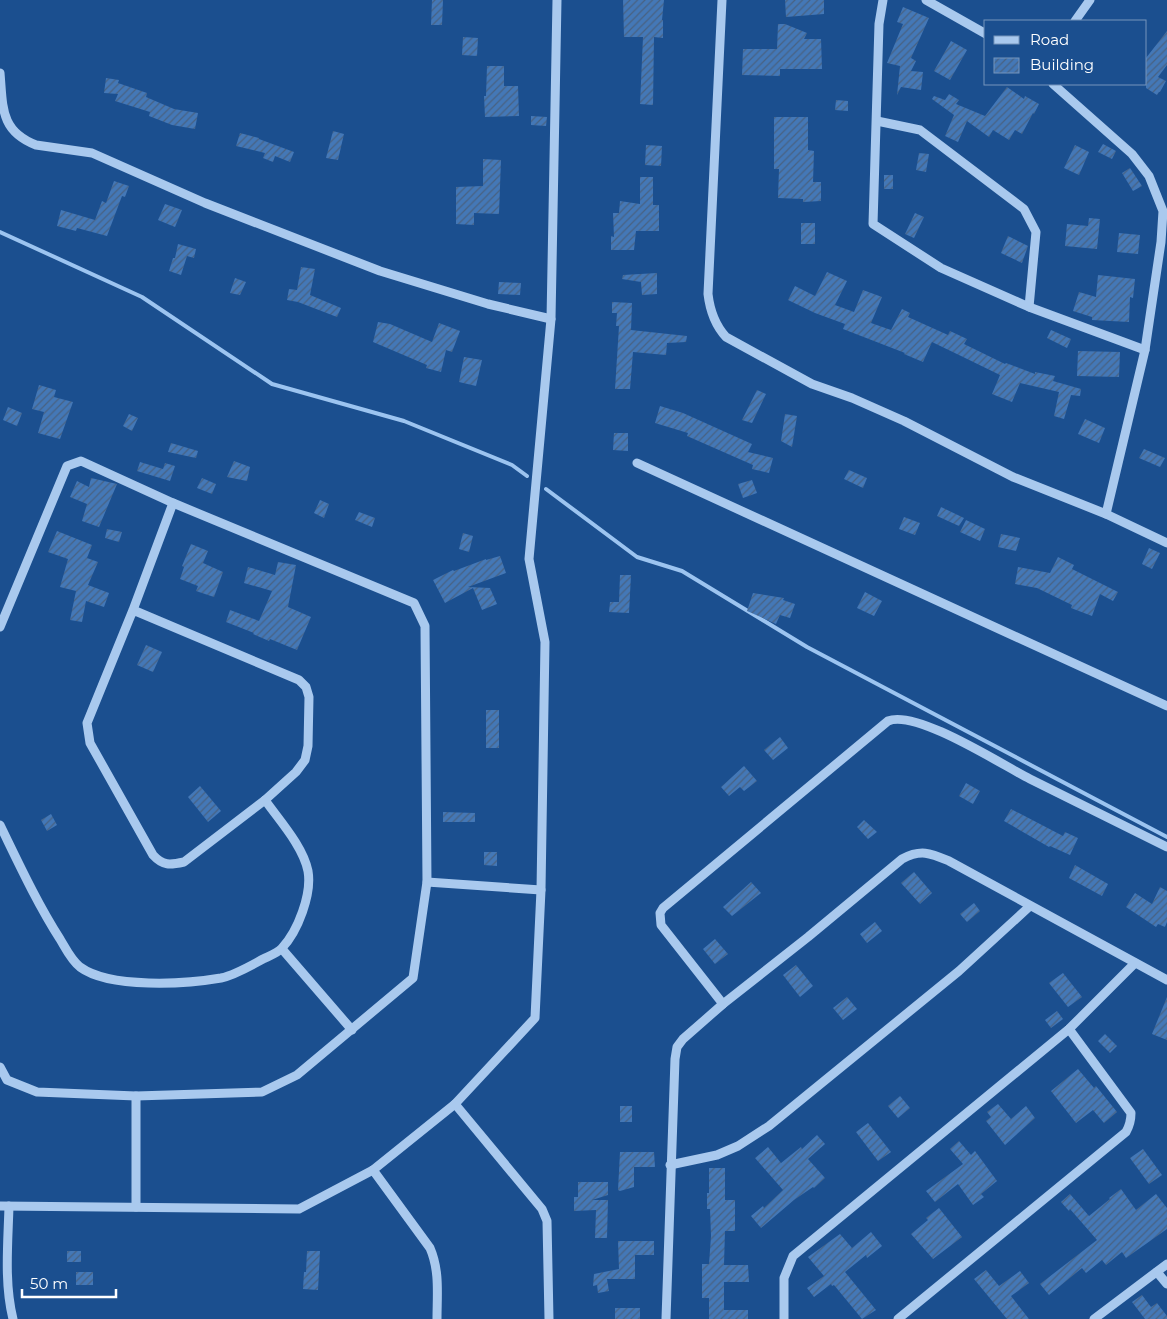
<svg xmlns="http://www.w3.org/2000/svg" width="1167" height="1319" font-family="Montserrat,sans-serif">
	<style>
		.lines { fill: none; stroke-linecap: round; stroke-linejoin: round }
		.stream { stroke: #9cc4f0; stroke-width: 4 }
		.building { fill: url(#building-hatch) }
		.minor { stroke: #a9c9ee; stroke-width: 9 }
	</style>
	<defs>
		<pattern id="building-hatch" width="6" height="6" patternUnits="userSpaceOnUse" patternTransform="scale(1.25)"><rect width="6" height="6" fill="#4478b7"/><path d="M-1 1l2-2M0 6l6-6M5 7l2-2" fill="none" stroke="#486282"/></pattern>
	</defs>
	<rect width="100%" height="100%" fill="#1b4f8f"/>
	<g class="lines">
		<g class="stream">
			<polyline points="0,232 142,297 272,384 404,421 512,465 527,476"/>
			<polyline points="546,489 637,557 682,571 807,647 1167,837"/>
		</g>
	</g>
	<g class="building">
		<polygon points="432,0 443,0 442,25 431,25"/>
		<polygon points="623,0 664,0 662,20 663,20 663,38 654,37 653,105 640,104 643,37 624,37"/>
		<polygon points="785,0 824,0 824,14 786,17"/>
		<polygon points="903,7 929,18 911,58 916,61 911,71 923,72 921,90 901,87 897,95 900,66 887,63 903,24 897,22"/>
		<polygon points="778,24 785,24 807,33 804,39 821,39 822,69 780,69 780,76 742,75 743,49 777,49"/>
		<polygon points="1167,31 1167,65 1158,77 1166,81 1160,92 1159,92 1157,95 1146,88 1146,58"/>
		<polygon points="463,37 478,38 477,56 462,55"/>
		<polygon points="951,41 967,50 950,80 934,71"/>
		<polygon points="487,66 504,66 504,86 518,86 519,116 485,117 484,96 486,96"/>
		<polygon points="106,78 119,80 118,83 147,93 146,97 174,109 198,113 195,129 172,125 149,116 150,112 115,101 118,94 104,93"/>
		<polygon points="1007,87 1024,99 1025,96 1039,104 1034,114 1033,113 1022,134 1015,130 1009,140 993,130 989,137 967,121 958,142 945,136 954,115 932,99 934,96 945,100 949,94 959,100 956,104 985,116"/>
		<polygon points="836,100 848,101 848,111 835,110"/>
		<polygon points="531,116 547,117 546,126 531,125"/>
		<polygon points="774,117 808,117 808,150 814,151 813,182 821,182 821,201 803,202 803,199 778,198 779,169 774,169"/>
		<polygon points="333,131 344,134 338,160 326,158"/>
		<polygon points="240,133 259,138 259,139 294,152 290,162 275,156 273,162 263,158 265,153 236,146"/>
		<polygon points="1103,144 1116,151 1112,159 1098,152"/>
		<polygon points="646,145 662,146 661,166 645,165"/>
		<polygon points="1075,145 1089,152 1079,175 1064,168"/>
		<polygon points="919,153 929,154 926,172 916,170"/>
		<polygon points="483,159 501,160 499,214 474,213 474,225 456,224 456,187 483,186"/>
		<polygon points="1130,168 1142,186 1133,191 1122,173"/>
		<rect x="884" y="175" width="9" height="14"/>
		<polygon points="640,177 653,177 653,205 659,205 659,231 636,231 634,250 611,250 611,236 614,237 613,213 619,213 620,201 640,204"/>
		<polygon points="114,181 129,186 125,197 122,196 107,236 77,228 76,231 57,226 61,210 95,220 102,201 106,203"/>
		<polygon points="165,204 182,210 175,227 158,220"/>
		<polygon points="915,213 924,217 914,238 905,234"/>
		<polygon points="1089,218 1100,219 1097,249 1065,246 1067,224 1088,226"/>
		<rect x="801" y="223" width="14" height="21"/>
		<polygon points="1119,233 1140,235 1138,254 1117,252"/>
		<polygon points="1008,236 1028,246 1022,263 1001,253"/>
		<polygon points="178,244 196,249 194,258 187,256 181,275 169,271 173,258 175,258"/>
		<polygon points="301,267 315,269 310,295 341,308 337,317 298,302 287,300 289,289 297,290"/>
		<polygon points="827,272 847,281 835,305 854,312 863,290 882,297 871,323 891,330 902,309 910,313 908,317 948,335 950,331 967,339 964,344 1005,364 1006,363 1035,374 1035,372 1055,376 1053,381 1081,389 1080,396 1071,395 1064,419 1054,416 1059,392 1020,383 1012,402 992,394 1000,375 959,355 932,342 923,362 904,354 905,353 843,329 845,324 815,313 788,300 795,286 815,296"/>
		<polygon points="657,273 657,294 642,295 641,282 622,279 623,275"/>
		<polygon points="1098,275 1135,279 1133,298 1130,297 1129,322 1092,320 1092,317 1073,311 1079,292 1096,297"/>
		<polygon points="235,278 246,282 240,295 230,293"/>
		<polygon points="499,282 521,283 520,295 498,294"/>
		<polygon points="612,302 632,303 631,330 687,336 686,342 667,343 666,355 633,352 630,389 615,389 619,326 616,326 617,313 612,313"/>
		<polygon points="378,322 390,324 432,342 439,323 460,331 452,352 446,350 441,372 426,368 427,365 373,342"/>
		<polygon points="1051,330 1071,339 1067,348 1047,338"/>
		<polygon points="1078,351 1120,352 1119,377 1077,376"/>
		<polygon points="464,357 482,360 476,386 459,382"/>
		<polygon points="39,385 56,390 54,397 73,402 60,439 38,433 44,412 32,409"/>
		<polygon points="757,390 766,394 752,423 742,420"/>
		<polygon points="660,406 683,413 752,444 748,452 773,458 769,473 752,469 753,465 687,436 688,433 655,423"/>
		<polygon points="8,407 22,413 17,426 3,420"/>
		<polygon points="129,414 138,418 132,431 123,426"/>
		<polygon points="785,414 797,416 792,447 781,441"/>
		<polygon points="1085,419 1105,428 1099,443 1078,434"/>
		<polygon points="614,433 628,433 628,451 613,450"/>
		<polygon points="171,443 198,451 196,458 168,452"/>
		<polygon points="1144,449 1165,458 1160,467 1139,458"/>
		<polygon points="234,461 250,467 247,481 227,477"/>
		<polygon points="140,462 163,469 165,463 175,466 170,481 137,471"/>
		<polygon points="849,470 867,478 863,488 844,479"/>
		<polygon points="91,478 117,484 99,527 82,521 87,504 70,497 77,481 89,487"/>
		<polygon points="202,478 216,484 212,494 197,488"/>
		<polygon points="752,480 757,493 743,498 738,484"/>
		<polygon points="320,500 329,504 324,518 314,513"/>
		<polygon points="941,507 964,518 959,526 937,516"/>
		<polygon points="359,512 375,518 372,527 355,520"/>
		<polygon points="904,517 920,523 915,535 899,529"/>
		<polygon points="966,520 985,529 980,541 960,532"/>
		<polygon points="107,529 122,532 119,542 105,538"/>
		<polygon points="57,531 92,545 87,558 98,562 88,585 109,593 104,607 86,601 82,622 70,620 76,591 60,587 68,559 48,552"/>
		<polygon points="463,533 473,536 469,552 459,549"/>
		<polygon points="1001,534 1020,538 1016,551 998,547"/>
		<polygon points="191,544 208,551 203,563 223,572 214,597 196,591 198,586 180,579 184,567 182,566"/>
		<polygon points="1149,548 1160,553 1152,569 1142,564"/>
		<polygon points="500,556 506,573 468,587 490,588 497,604 482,610 473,588 445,603 433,580 453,570 454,571 486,559 486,560"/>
		<polygon points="1058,557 1074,565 1072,569 1118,592 1113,601 1100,594 1092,616 1071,608 1072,605 1037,588 1015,584 1018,567 1050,573"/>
		<polygon points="278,562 296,565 288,607 311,617 297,650 270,639 269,641 253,634 254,633 226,622 230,610 259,621 272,591 244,583 248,567 275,575"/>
		<polygon points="620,575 631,575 629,613 609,612 610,602 619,602"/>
		<polygon points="865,592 882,601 874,616 857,608"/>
		<polygon points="753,593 784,598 783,600 795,604 790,618 780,615 776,624 747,611"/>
		<polygon points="146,645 162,652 153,672 137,665"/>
		<rect x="486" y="710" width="13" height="38"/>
		<polygon points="780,737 788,748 773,760 764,750"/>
		<polygon points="744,766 757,781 744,791 740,787 729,796 721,787"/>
		<polygon points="966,783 980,791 973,804 959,796"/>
		<polygon points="200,786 221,811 208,822 188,797"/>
		<polygon points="1011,809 1063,836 1065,832 1078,838 1070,855 1050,846 1049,847 1004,821"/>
		<polygon points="443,812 475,813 475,822 443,822"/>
		<polygon points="51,814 57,825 47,831 41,820"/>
		<polygon points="864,820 877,832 868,839 857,827"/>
		<polygon points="484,852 497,852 497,866 484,865"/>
		<polygon points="1075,865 1108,884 1102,896 1069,878"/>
		<polygon points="914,872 932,893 920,904 901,883"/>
		<polygon points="751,882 761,893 732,916 723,907"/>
		<polygon points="1160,887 1167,891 1167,922 1165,927 1158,924 1156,927 1126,907 1135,893 1152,904"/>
		<polygon points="974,903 980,911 967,922 960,914"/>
		<polygon points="875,922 882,931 867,943 860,934"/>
		<polygon points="715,939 728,954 715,964 703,949"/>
		<polygon points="796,965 813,986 800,997 783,975"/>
		<polygon points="1063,973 1082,997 1068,1007 1049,983"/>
		<polygon points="847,997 857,1009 843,1020 833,1008"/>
		<polygon points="1167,997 1167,1040 1152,1034"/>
		<polygon points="1057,1011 1063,1019 1051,1028 1045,1020"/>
		<polygon points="1105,1034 1117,1046 1110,1053 1098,1041"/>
		<polygon points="1078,1069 1094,1088 1096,1086 1117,1112 1104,1123 1093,1110 1076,1123 1051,1091"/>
		<polygon points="900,1096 910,1108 898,1118 888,1106"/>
		<polygon points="998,1104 1011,1119 1026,1106 1035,1118 1005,1145 986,1121 991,1117 987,1112"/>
		<rect x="620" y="1106" width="12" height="16"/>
		<polygon points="868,1123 891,1152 878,1161 856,1132"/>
		<polygon points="817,1135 825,1144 808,1159 825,1178 814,1188 813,1187 794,1200 761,1228 751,1216 763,1206 764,1208 783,1190 755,1158 768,1147 781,1163 801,1147 802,1149"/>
		<polygon points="959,1141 971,1155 975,1151 997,1181 981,1194 984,1197 973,1205 958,1184 935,1202 926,1191 963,1164 950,1149"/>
		<polygon points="1143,1149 1162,1175 1149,1184 1130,1158"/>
		<polygon points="620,1152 654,1152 655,1167 634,1167 634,1187 620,1191 618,1190"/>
		<polygon points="709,1168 725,1168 725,1200 735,1200 735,1231 725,1231 724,1265 748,1265 749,1282 724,1282 724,1310 748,1310 748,1319 709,1319 709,1298 702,1298 702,1264 709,1264 711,1236 710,1209 707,1209 707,1193 709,1193"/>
		<polygon points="578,1182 608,1182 608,1195 592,1200 608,1200 607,1238 595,1238 596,1210 574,1211 574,1197 578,1197"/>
		<polygon points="1121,1189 1136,1210 1156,1194 1167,1208 1167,1229 1126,1258 1122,1252 1106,1265 1102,1260 1086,1273 1082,1268 1049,1295 1040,1284 1097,1240 1070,1209 1069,1211 1061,1202 1070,1194 1089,1216 1110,1199 1109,1198"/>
		<polygon points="939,1208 962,1237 933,1259 911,1234 928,1220 926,1218"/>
		<polygon points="871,1232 882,1246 867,1258 866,1255 845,1272 876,1310 862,1319 834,1285 832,1286 831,1284 814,1297 807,1288 824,1276 808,1257 840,1234 852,1248"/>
		<polygon points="618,1241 654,1241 654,1255 635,1255 635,1279 607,1279 609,1291 598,1293 597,1285 593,1286 594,1274 619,1269"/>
		<rect x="67" y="1251" width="14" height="11"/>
		<polygon points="307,1251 320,1251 318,1290 303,1289 304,1272 306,1272"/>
		<polygon points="986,1270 999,1286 1020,1271 1029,1283 1011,1296 1029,1319 1007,1319 974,1279"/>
		<rect x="76" y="1272" width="17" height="13"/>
		<polygon points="1142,1295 1151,1307 1157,1303 1167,1316 1167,1319 1145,1319 1132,1302"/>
		<rect x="615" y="1308" width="25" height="11"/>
	</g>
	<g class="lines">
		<g class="minor">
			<path d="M722,0l-14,294c2,17 7,31 18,43l86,47 40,14 52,23 109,56 93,37 61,29"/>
			<polyline points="883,0 879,24 873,224 941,268 1029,307 1145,350"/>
			<polyline points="926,0 986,34"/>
			<polyline points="1075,21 1090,0"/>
			<path d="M0,73c3,34 0,58 36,72l56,8 113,50 175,68 108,33 63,15"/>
			<polyline points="1053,84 1132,154 1149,176 1163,211 1161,242 1145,350 1106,514"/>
			<polyline points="877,121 920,130 1024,209 1036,232 1029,307"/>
			<polyline points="637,463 1167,706"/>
			<path d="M133,610l166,70 7,7 3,10 -1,49 -3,14 -9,12 -31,28 -81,62c-14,3 -21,4 -31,-7l-63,-112 -3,-20 46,-113 40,-107"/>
			<polyline points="0,627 67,466 81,461 173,503 414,603 425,626 427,882 413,978 297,1075 262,1092 136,1096 37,1092 7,1080 0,1067"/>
			<path d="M0,825c19,39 37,78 60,114 6,10 11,21 20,28 30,22 106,17 141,11 14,-3 29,-12 42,-19 6,-3 15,-6 19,-11 16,-17 30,-54 26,-77 -5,-25 -29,-51 -43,-71"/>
			<polyline points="427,882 541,890"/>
			<polyline points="282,949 352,1030"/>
			<path d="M723,1004l-62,-79 -1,-12 3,-5 225,-187c28,-12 114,44 142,58 46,23 91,45 137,68"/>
			<polyline points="136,1096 136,1207"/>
			<polyline points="455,1104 542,1209 547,1221 549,1319"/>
			<polyline points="670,1165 717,1155 738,1146 769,1126 959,971 1030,906"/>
			<path d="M373,1170l57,78c10,23 7,47 7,71"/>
			<polyline points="0,1206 299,1209 373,1170 455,1104 535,1018 541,890 545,642 529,559 551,319 557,0"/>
			<path d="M9,1206c-1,37 -5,77 4,113"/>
			<polyline points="1157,1272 1167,1284"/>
			<path d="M666,1319l9,-260 2,-12 6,-8 40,-35 85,-67 94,-78c19,-10 28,-6 47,2l218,119"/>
			<polyline points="784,1319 784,1278 793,1256 1069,1029 1135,963"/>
			<path d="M898,1319l228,-187c4,-7 5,-11 5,-19l-62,-84"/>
			<polyline points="1094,1319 1167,1264"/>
		</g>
	</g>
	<rect x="984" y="20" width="162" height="65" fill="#1b4f8f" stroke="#7695bc"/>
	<rect x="994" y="36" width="25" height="8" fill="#a9c9ee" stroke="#7695bc"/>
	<text x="1030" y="45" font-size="15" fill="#ffffff">Road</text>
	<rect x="994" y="58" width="25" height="15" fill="url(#building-hatch)" stroke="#7695bc"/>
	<text x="1030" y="70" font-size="15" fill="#ffffff">Building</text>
	<path d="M22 1289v8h94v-8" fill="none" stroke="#ffffff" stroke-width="2.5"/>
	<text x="30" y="1289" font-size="15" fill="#ffffff" stroke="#1b4f8f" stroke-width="4" paint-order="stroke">50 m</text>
</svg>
